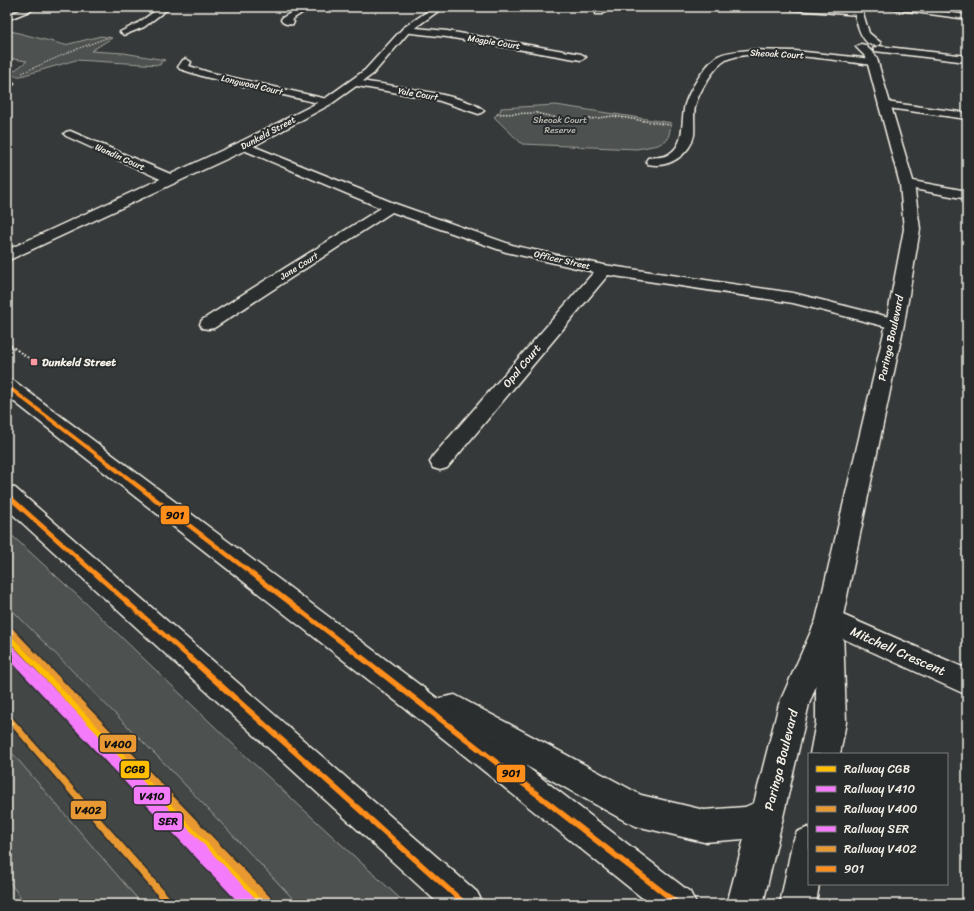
<svg xmlns="http://www.w3.org/2000/svg" width="974" height="911" font-family="Sriracha,sans-serif">
	<style>
		.built { fill: #434645 }
		.green { fill: #4e514f; stroke: #a1a19c }
		.lines { fill: none; stroke-linecap: round; stroke-linejoin: round }
		.minor-casing { stroke: #f4f1e8; stroke-width: 3 }
		.tertiary-casing { stroke: #f4f1e8; stroke-width: 3 }
		.primary-casing { stroke: #f4f1e8; stroke-width: 3 }
		.path-far2 { stroke: #f4f1e8; stroke-width: 1; stroke-dasharray: 1.5 1.5; stroke-linecap: butt }
		.path-far1 { stroke: #f4f1e8; stroke-width: 1.5; stroke-dasharray: 1.5 1.5; stroke-linecap: butt }
		.path { stroke: #f4f1e8; stroke-width: 2; stroke-dasharray: 2 2; stroke-linecap: butt }
		.minor { fill: #2a2d2e; fill-rule: evenodd }
		.tertiary { fill: #2a2d2e; fill-rule: evenodd }
		.primary { fill: #2a2d2e; fill-rule: evenodd }
		.bus-1-far2-casing { stroke: #2a2d2e; stroke-width: 6 }
		.bus-1-far1-casing { stroke: #2a2d2e; stroke-width: 8 }
		.bus-1-casing { stroke: #2a2d2e; stroke-width: 8 }
		.bus-1-far2 { stroke: #ff8e1a; stroke-width: 3.5 }
		.bus-1-far1 { stroke: #ff8e1a; stroke-width: 4.5 }
		.bus-1 { stroke: #ff8e1a; stroke-width: 5.5 }
		.rail-1-casing { stroke: #2a2d2e; stroke-width: 3 }
		.rail-2-casing { stroke: #2a2d2e; stroke-width: 3 }
		.rail-3-casing { stroke: #2a2d2e; stroke-width: 3 }
		.rail-4-casing { stroke: #2a2d2e; stroke-width: 3 }
		.rail-5-casing { stroke: #2a2d2e; stroke-width: 3 }
		.rail-1 { fill: #ffbe00; fill-rule: evenodd }
		.rail-2 { fill: #f47bfa; fill-rule: evenodd }
		.rail-3 { fill: #e99933; fill-rule: evenodd }
		.rail-4 { fill: #f47bfa; fill-rule: evenodd }
		.rail-5 { fill: #e99933; fill-rule: evenodd }
		.poi-dot { fill: #ff9aa2; stroke: #2a2d2e; stroke-width: 1.5 }
		.labels { text-anchor: middle; dominant-baseline: central; stroke-width: 4; stroke-linejoin: round; paint-order: stroke }
		.far-street-label { font-size: 9px; fill: #f4f1e8; stroke: #2a2d2e }
		.far-park-label { font-size: 9px; fill: #bab9b2; stroke: #2a2d2e }
		.street-label { font-size: 11px; fill: #f4f1e8; stroke: #2a2d2e }
		.poi-label { font-size: 11px; font-weight: bold; fill: #f4f1e8; stroke: #2a2d2e; text-anchor: start }
		.near-street-label { font-size: 13px; fill: #f4f1e8; stroke: #2a2d2e }
		.line-badge { stroke: #2a2d2e; stroke-width: 1.5 }
		.pale-badge-label { font-size: 11px; text-anchor: middle; font-weight: bold; fill: #111 }
	</style>
	<rect width="100%" height="100%" fill="#363939"/>
	<filter id="ink" filterUnits="userSpaceOnUse"><feTurbulence type="fractalNoise" baseFrequency=".025" numOctaves="2"/><feDisplacementMap in="SourceGraphic" scale="8" xChannelSelector="R" yChannelSelector="G"/><feConvolveMatrix kernelMatrix="1 2 1 2 8 2 1 2 1" color-interpolation-filters="sRGB"/></filter>
	<g filter="url(#ink)">
		<g class="built">
			<polygon points="7,605 169,768 298,904 142,904 7,747"/>
			<polygon points="7,879 26,904 7,904"/>
		</g>
		<g class="green">
			<polygon points="7,30 65,45 101,36 112,38 91,51 124,53 165,60 161,62 160,65 76,60 21,76 7,76 27,61 7,58"/>
			<polygon points="556,105 672,123 671,125 668,139 658,145 637,149 522,144 494,117 500,112 501,108"/>
			<polygon points="7,531 90,607 238,749 406,904 298,904 169,768 7,605"/>
			<polygon points="7,747 142,904 26,904 7,879"/>
		</g>
		<g class="lines">
			<g class="minor-casing">
				<g id="minor">
					<polygon points="28,7 39,7 7,20 7,15"/>
					<polygon points="161,7 170,7 144,27 124,35 120,32 138,23"/>
					<path d="M301,7h10l-20,13 3,2 -1,2c-4,1 -10,0 -12,-4l1,-2z"/>
					<polygon points="603,7 613,7 602,14 596,14 596,10"/>
					<polygon points="779,7 814,7 859,11 863,13 859,15 783,9"/>
					<polygon points="888,7 910,7 967,15 967,19 892,9"/>
					<polygon points="406,27 447,31 581,54 586,57 581,60 447,37 403,32 402,30"/>
					<polygon points="878,46 967,56 967,62 875,51 873,49"/>
					<path d="M751,50l44,1 78,8 5,3 -5,3c-32,-4 -121,-19 -147,-5 -12,6 -29,35 -31,47 -2,9 0,19 -1,28 -4,20 -26,34 -46,29l-2,-3 2,-3c6,-1 16,0 21,-4 16,-10 12,-28 15,-44 1,-14 22,-47 34,-54 10,-5 22,-5 33,-6z"/>
					<polygon points="186,59 191,62 189,66 208,72 327,99 332,102 327,105 205,77 180,69 178,67 183,60"/>
					<path d="M355,80c23,4 117,15 129,31l-5,3 -45,-15 -83,-14 -1,-2 1,-2z"/>
					<polygon points="7,81 13,82 14,84 7,88"/>
					<polygon points="885,102 967,113 967,119 881,107 880,105"/>
					<polygon points="70,131 175,176 177,179 175,182 167,182 66,136 64,134 66,132"/>
					<polygon points="243,142 396,204 515,246 604,265 793,293 901,320 903,324 901,328 895,329 793,303 608,275 447,468 440,470 433,468 430,462 433,456 594,272 506,252 392,212 214,328 208,329 202,328 200,324 202,320 381,208 239,148 237,146 239,144"/>
					<polygon points="907,180 967,191 967,199 903,187 901,184 903,181"/>
					<polygon points="829,609 967,669 967,695 820,628 817,620 820,612"/>
				</g>
			</g>
			<g class="tertiary-casing">
				<g id="tertiary">
					<polygon points="434,7 444,7 409,32 373,74 331,104 248,149 7,261 7,250 238,143 323,100 365,70 403,28"/>
					<path d="M853,7h8l8,26 12,10 -2,2c-18,5 -23,-26 -26,-38z"/>
					<polygon points="861,44 865,45 876,56 914,184 920,229 904,324 841,625 843,629 846,722 840,754 810,754 816,722 816,686 809,704 763,904 727,904 744,839 704,842 636,826 625,821 453,725 435,729 425,724 420,714 425,704 435,699 455,695 641,795 704,810 745,807 754,803 779,704 816,620 886,324 904,229 900,184 866,57 856,47"/>
					<polygon points="809,827 809,884 819,884 816,904 780,904 792,844 797,832"/>
				</g>
			</g>
			<g class="primary-casing">
				<g id="primary">
					<polygon points="7,379 14,381 445,704 690,892 696,904 650,904 425,724 7,396"/>
					<polygon points="7,486 15,488 477,892 483,904 439,904 7,509"/>
				</g>
			</g>
			<polyline class="path-far2" points="22,73 74,50 109,37"/>
			<polyline class="path-far1" points="497,114 536,113 566,120 582,120 613,116 670,125"/>
			<polyline class="path" points="7,343 34,362"/>
			<use href="#minor" class="minor"/>
			<use href="#tertiary" class="tertiary"/>
			<use href="#primary" class="primary"/>
			<g class="bus-1-far2-casing">
				<polyline id="bus-1-far2" points="7,386 101,458"/>
			</g>
			<g class="bus-1-far1-casing">
				<g id="bus-1-far1">
					<polyline points="100,457 362,658"/>
					<polyline points="7,495 190,658"/>
				</g>
			</g>
			<g class="bus-1-casing">
				<g id="bus-1">
					<polyline points="189,657 465,904"/>
					<polyline points="361,657 678,904"/>
				</g>
			</g>
			<use href="#bus-1-far2" class="bus-1-far2"/>
			<use href="#bus-1-far1" class="bus-1-far1"/>
			<use href="#bus-1" class="bus-1"/>
			<g class="rail-1-casing">
				<polygon id="rail-1" points="7,632 9,633 266,901 267,904 257,904 7,639"/>
			</g>
			<g class="rail-2-casing">
				<polygon id="rail-2" points="7,641 9,642 258,901 259,904 249,904 7,648"/>
			</g>
			<g class="rail-3-casing">
				<polygon id="rail-3" points="11,628 13,629 270,897 271,900 270,903 267,904 264,903 9,633 8,631 9,629"/>
			</g>
			<g class="rail-4-casing">
				<polygon id="rail-4" points="7,649 9,650 249,901 250,904 240,904 7,657"/>
			</g>
			<g class="rail-5-casing">
				<polygon id="rail-5" points="7,713 9,714 173,901 174,904 165,904 7,721"/>
			</g>
			<use href="#rail-1" class="rail-1"/>
			<use href="#rail-2" class="rail-2"/>
			<use href="#rail-3" class="rail-3"/>
			<use href="#rail-4" class="rail-4"/>
			<use href="#rail-5" class="rail-5"/>
		</g>
	</g>
	<rect class="poi-dot" x="30" y="358" width="8" height="8" rx="2"/>
	<g class="labels">
		<g class="far-street-label">
			<text transform="translate(494 42) rotate(9)">Magpie Court</text>
			<text transform="translate(777 54) rotate(3)">Sheoak Court</text>
			<text transform="translate(252 85) rotate(13)">Longwood Court</text>
			<text transform="translate(418 94) rotate(10)">Yale Court</text>
			<text transform="translate(268 133) rotate(-28)">Dunkeld Street</text>
			<text transform="translate(120 157) rotate(24)">Wandin Court</text>
			<text transform="translate(562 260) rotate(13)">Officer Street</text>
			<text transform="translate(299 266) rotate(-32)">Jane Court</text>
		</g>
		<g class="far-park-label">
			<text x="560" y="120">Sheoak Court<tspan x="560" dy="10">Reserve</tspan></text>
		</g>
		<g class="street-label">
			<text transform="translate(891 338) rotate(-78)">Paringa Boulevard</text>
			<text transform="translate(522 366) rotate(-50)">Opal Court</text>
		</g>
		<g class="poi-label">
			<text x="42" y="362">Dunkeld Street</text>
		</g>
		<g class="near-street-label">
			<text transform="translate(898 651) rotate(24)">Mitchell Crescent</text>
			<text transform="translate(781 760) rotate(-76)">Paringa Boulevard</text>
		</g>
	</g>
	<g class="line-badge">
		<rect x="160" y="505" width="30" height="20" rx="4" fill="#ff8e1a"/>
		<rect x="99" y="734" width="38" height="19" rx="4" fill="#e99933"/>
		<rect x="120" y="760" width="30" height="19" rx="4" fill="#ffbe00"/>
		<rect x="496" y="764" width="30" height="19" rx="4" fill="#ff8e1a"/>
		<rect x="133" y="786" width="38" height="19" rx="4" fill="#f47bfa"/>
		<rect x="70" y="800" width="37" height="20" rx="4" fill="#e99933"/>
		<rect x="153" y="812" width="30" height="19" rx="4" fill="#f47bfa"/>
	</g>
	<g class="pale-badge-label">
		<text x="175" y="519">901</text>
		<text x="118" y="748">V400</text>
		<text x="135" y="773">CGB</text>
		<text x="511" y="777">901</text>
		<text x="152" y="800">V410</text>
		<text x="88" y="814">V402</text>
		<text x="168" y="825">SER</text>
	</g>
	<rect width="974" height="911" fill="none" stroke="#2a2d2e" stroke-width="24"/>
	<rect x="12" y="12" width="950" height="887" fill="none" stroke="#f4f1e8" stroke-width="1.5" filter="url(#ink)"/>
	<rect x="808" y="753" width="140" height="132" fill="#2a2d2e" stroke="#7b7b78"/>
	<rect x="816" y="766" width="20" height="6" fill="#ffbe00" stroke="#7b7b78"/>
	<text x="844" y="773" font-size="12" fill="#f4f1e8">Railway CGB</text>
	<rect x="816" y="786" width="20" height="6" fill="#f47bfa" stroke="#7b7b78"/>
	<text x="844" y="793" font-size="12" fill="#f4f1e8">Railway V410</text>
	<rect x="816" y="806" width="20" height="6" fill="#e99933" stroke="#7b7b78"/>
	<text x="844" y="813" font-size="12" fill="#f4f1e8">Railway V400</text>
	<rect x="816" y="826" width="20" height="6" fill="#f47bfa" stroke="#7b7b78"/>
	<text x="844" y="833" font-size="12" fill="#f4f1e8">Railway SER</text>
	<rect x="816" y="846" width="20" height="6" fill="#e99933" stroke="#7b7b78"/>
	<text x="844" y="853" font-size="12" fill="#f4f1e8">Railway V402</text>
	<rect x="816" y="866" width="20" height="6" fill="#ff8e1a" stroke="#7b7b78"/>
	<text x="844" y="873" font-size="12" fill="#f4f1e8">901</text>
</svg>
